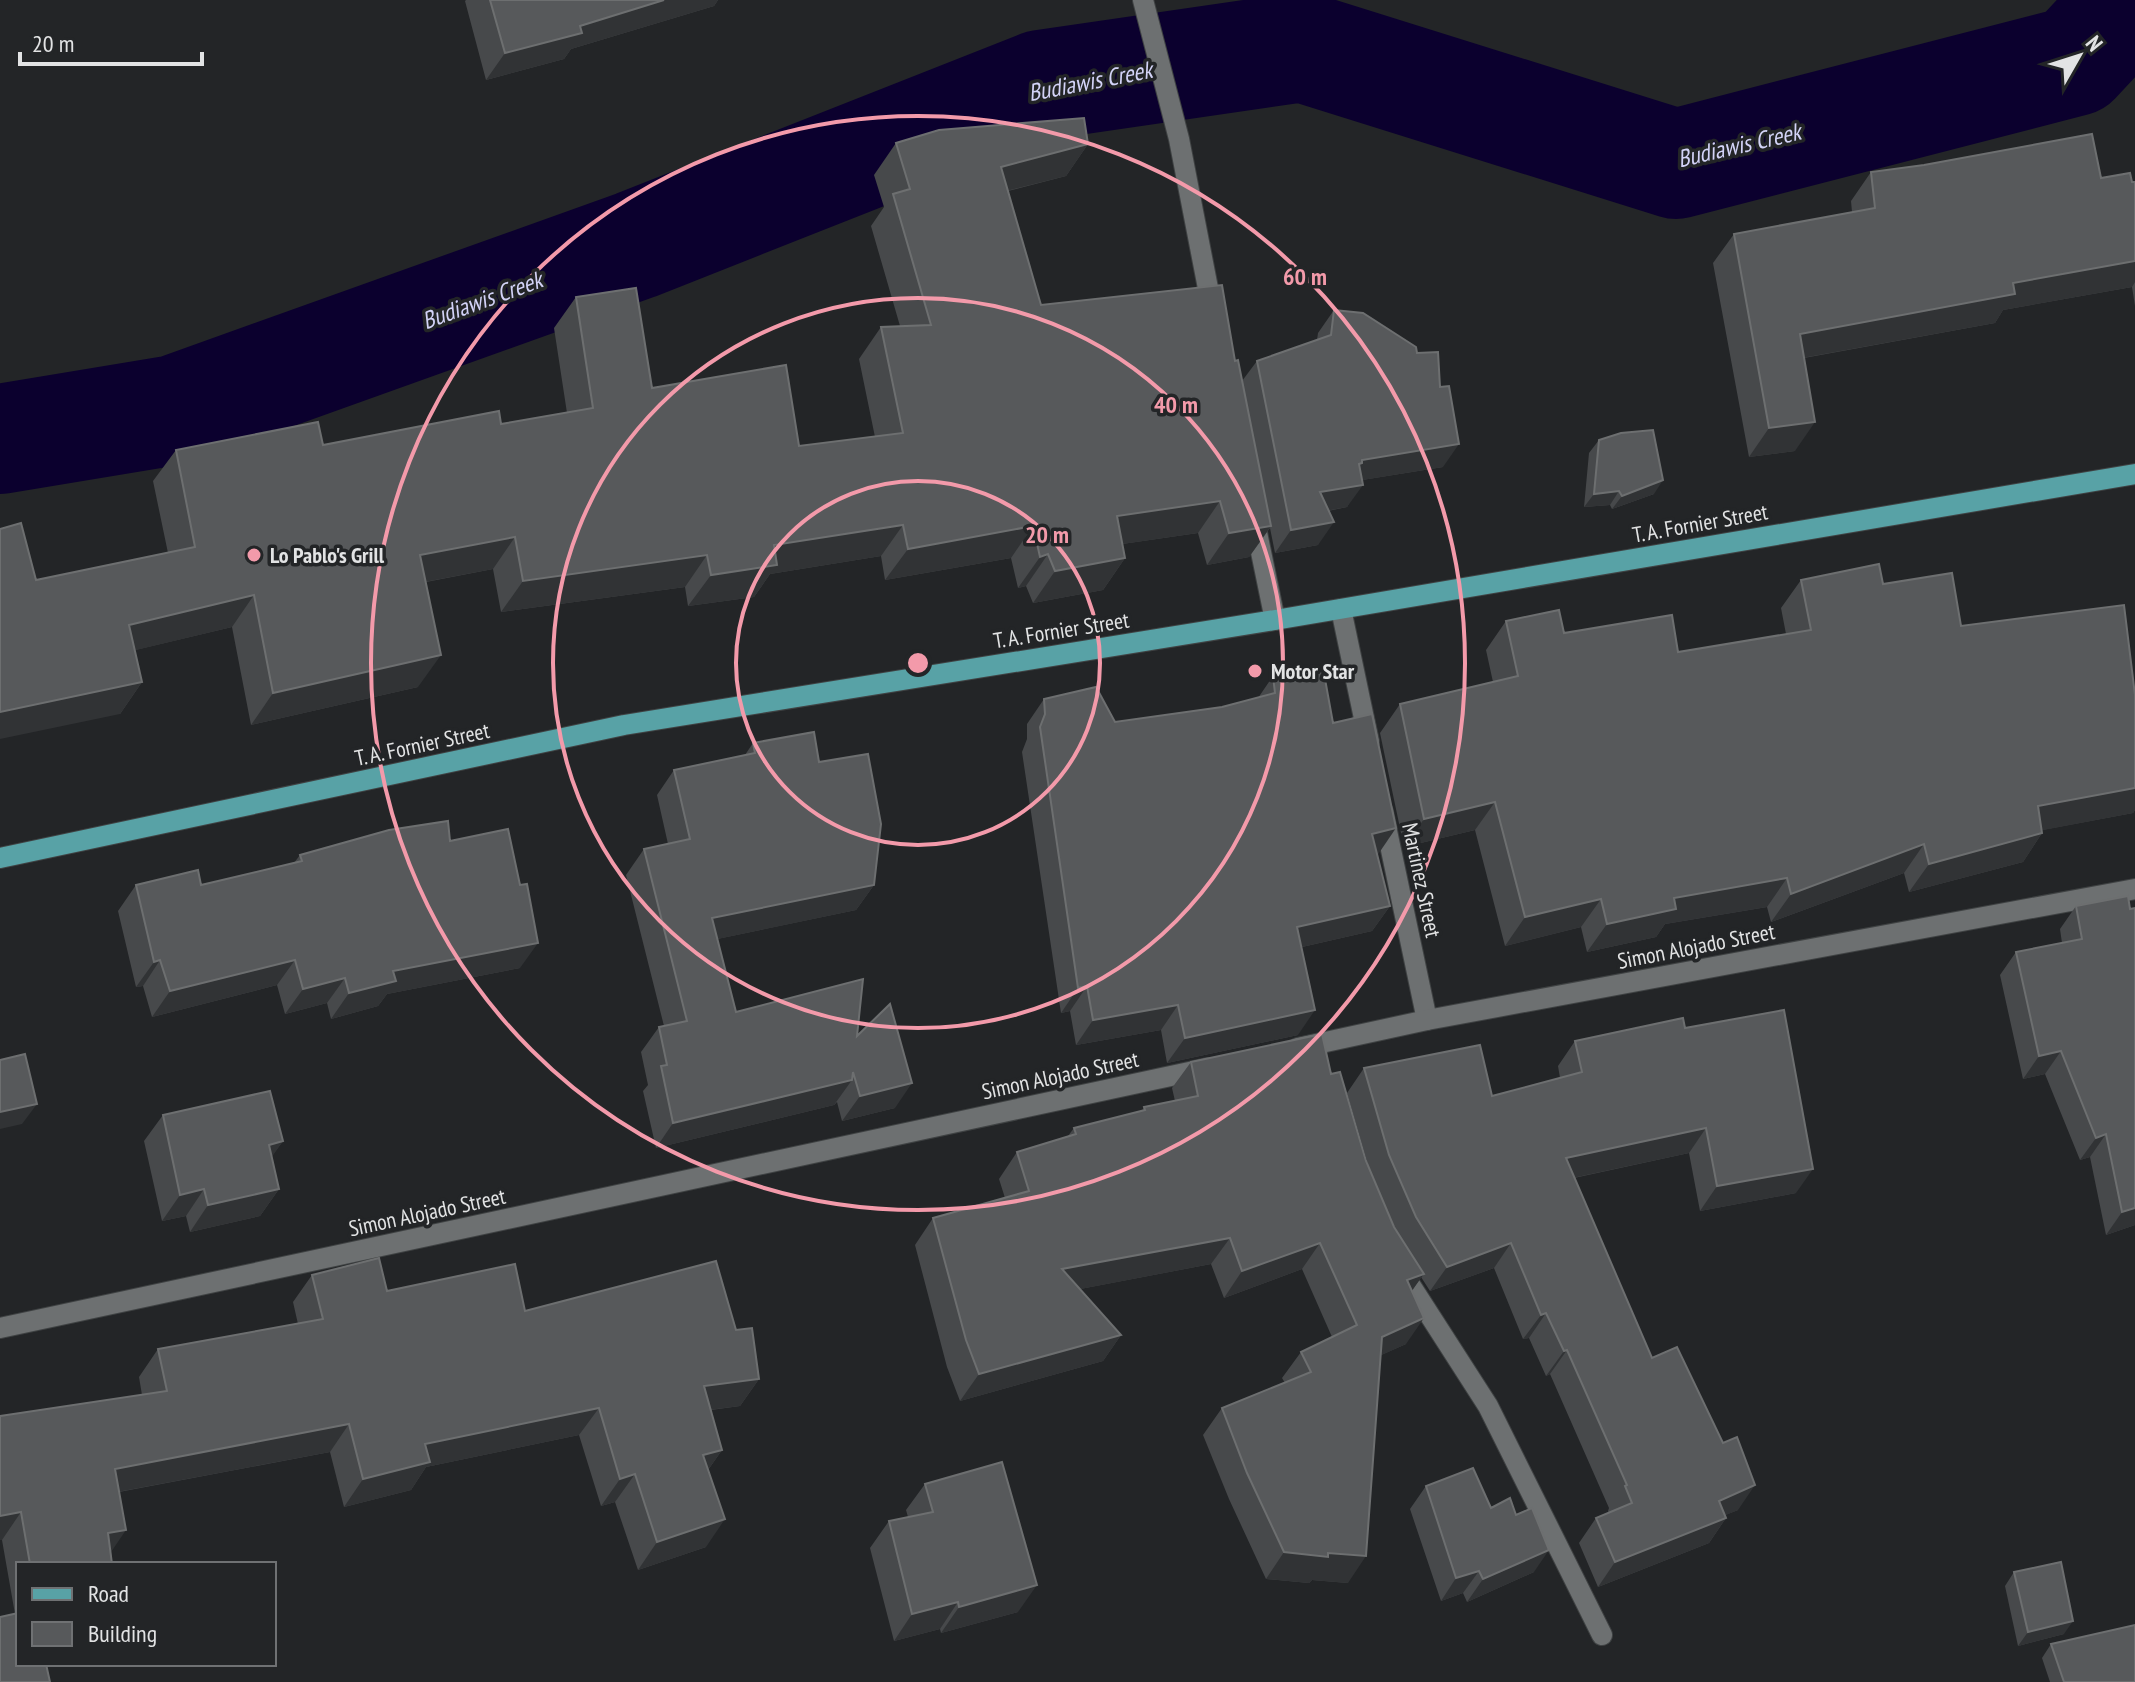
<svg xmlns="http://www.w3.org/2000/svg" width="2135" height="1682" font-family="'PT Sans Narrow',sans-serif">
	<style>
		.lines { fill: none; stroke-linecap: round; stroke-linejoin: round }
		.river { stroke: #0b002e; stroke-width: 110 }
		.street-casing { stroke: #3f4243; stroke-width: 22 }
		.primary-casing { stroke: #3f4243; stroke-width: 22 }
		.street { stroke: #6d7071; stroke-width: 20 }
		.primary { stroke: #58a2a6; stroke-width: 20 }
		.wall { fill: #47494b }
		.shaded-wall { fill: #313335 }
		.building { fill: #57595b; stroke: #6d6f70; stroke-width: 2 }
		.ring { fill: none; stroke: #f39aaa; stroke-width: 4 }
		.poi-dot { fill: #f39aaa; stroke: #232527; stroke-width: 3 }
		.labels { text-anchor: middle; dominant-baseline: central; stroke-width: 7; stroke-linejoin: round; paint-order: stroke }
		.street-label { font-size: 22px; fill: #e2e3e4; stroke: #232527 }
		.poi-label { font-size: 22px; font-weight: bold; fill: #e2e3e4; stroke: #232527; text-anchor: start }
		.water-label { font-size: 24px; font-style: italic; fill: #d3d3f7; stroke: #232527 }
		.centre { fill: #f39aaa; stroke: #232527; stroke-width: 4 }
		.ring-label { font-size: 24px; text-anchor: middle; font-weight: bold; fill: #f39aaa; stroke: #232527; stroke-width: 7; stroke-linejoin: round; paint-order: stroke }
	</style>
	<rect width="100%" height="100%" fill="#232527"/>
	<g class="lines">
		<polyline class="river" points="0,439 175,410 636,245 1041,85 1302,47 1676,164 2075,61 2132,0"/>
		<g class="street-casing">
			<g id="street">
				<polyline points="1143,0 1179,139 1213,314"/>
				<polyline points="1254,518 1275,620"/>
				<polyline points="1341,609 1369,742"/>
				<polyline points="1383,812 1427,1020"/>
				<polyline points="1298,1048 1427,1020 2135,889"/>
				<polyline points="1400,1269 1488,1406 1602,1635"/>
				<polyline points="0,1328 1208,1068"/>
			</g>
		</g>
		<g class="primary-casing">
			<polyline id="primary" points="0,858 624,725 1275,620 2135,474"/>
		</g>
		<use href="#street" class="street"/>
		<use href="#primary" class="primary"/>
	</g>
	<g class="wall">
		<polygon points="466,0 718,0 714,6 571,49 564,59 486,80 465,1"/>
		<polygon points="896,143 1088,144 1066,176 1008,191 1041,305 1235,361 1242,381 1257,361 1317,340 1318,333 1334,310 1443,467 1362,480 1347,507 1328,511 1318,545 1275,553 1270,528 1249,557 1207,565 1198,533 1122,544 1125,558 1103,590 1033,603 1026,586 1018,588 1011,558 885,580 881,556 770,574 754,597 688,606 685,587 501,612 493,569 426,582 418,687 251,725 232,627 135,650 142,682 120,714 36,580 168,553 153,481 176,450 323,445 501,424 567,413 554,328 576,297 652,388 799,446 875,437 859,359 881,327 900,326 871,226 884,207 874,175"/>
		<polygon points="1871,172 2101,178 2135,182 2135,306 2132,287 2003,310 1995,323 1804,358 1795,451 1749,457 1713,263 1734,234 1852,212 1851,201"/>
		<polygon points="1599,440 1654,494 1612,509 1610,505 1584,507 1589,453"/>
		<polygon points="1801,580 1883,584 1961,626 2135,695 2135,810 2133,813 2042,830 2042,833 2023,862 1909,892 1904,873 1771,922 1767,907 1665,924 1656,937 1587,952 1581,927 1505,946 1475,830 1404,847 1380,733 1400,704 1493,682 1486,650 1506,621 1678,652 1786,634 1781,608"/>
		<polygon points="1273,676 1333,723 1379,853 1377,854 1390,906 1372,931 1302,947 1298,1035 1167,1063 1161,1030 1076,1045 1070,1011 1061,1013 1022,752 1027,739 1027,724 1044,699 1115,722 1222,707 1258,698"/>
		<polygon points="753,743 819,762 874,885 856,910 717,939 736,1012 857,1036 895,1108 842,1121 837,1102 834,1105 656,1148 643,1091 648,1085 641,1052 659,1027 664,1026 626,875 644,849 668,844 657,795 674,770 745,755"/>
		<polygon points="450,841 520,968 387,994 378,1006 331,1019 327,1003 285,1014 277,985 152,1017 143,986 136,987 118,911 136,885 201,885 294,863 300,855"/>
		<polygon points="2076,906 2135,1225 2106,1235 2090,1157 2080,1160 2045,1074 2023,1079 2000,975 2016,952 2062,943 2060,929"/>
		<polygon points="1685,1028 1796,1193 1700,1211 1689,1153 1574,1178 1652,1358 1738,1510 1725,1515 1726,1518 1709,1543 1598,1587 1579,1543 1596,1518 1609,1513 1608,1511 1609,1508 1550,1374 1546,1376 1529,1338 1523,1339 1494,1268 1430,1291 1421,1277 1412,1291 1406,1344 1381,1355 1348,1583 1312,1580 1309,1583 1266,1579 1229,1499 1203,1435 1222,1408 1285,1383 1282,1378 1301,1352 1332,1337 1302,1269 1224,1298 1211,1264 1080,1289 1121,1335 1103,1361 960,1401 947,1367 915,1245 933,1218 1005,1198 999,1179 1017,1152 1068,1136 1074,1128 1142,1111 1144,1107 1175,1101 1172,1088 1191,1062 1331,1074 1369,1168 1347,1093 1364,1068 1492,1096 1560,1078 1558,1066 1575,1041"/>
		<polygon points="163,1115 283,1141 271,1157 279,1189 260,1216 190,1232 186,1216 162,1221 144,1141"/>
		<polygon points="312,1275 387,1291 525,1311 736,1330 759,1379 740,1406 711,1410 722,1450 708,1470 706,1547 638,1570 615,1502 601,1506 579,1435 426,1467 411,1490 344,1507 330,1452 119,1492 111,1552 112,1564 18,1564 18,1664 15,1614 2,1540 0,1540 0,1416 142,1395 139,1377 158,1349 298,1324 293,1302"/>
		<polygon points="925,1484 1018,1612 941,1633 940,1629 894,1641 870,1548 889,1521 908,1517 906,1510"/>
		<polygon points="1426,1486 1491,1508 1534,1572 1467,1602 1463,1593 1441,1601 1410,1509"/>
		<polygon points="2014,1572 2064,1634 2018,1646 2005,1586"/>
		<polygon points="2051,1644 2135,1682 2050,1682 2042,1658"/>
	</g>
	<g class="shaded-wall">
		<polygon points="664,0 718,0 714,6 571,49 564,59 486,80 505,53 580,26"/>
		<polygon points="1088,144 1066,176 978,198 1001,167"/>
		<polygon points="2135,261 2135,282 2132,287 2003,310 1995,323 1780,362 1800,334 2013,283"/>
		<polygon points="1815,422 1795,451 1749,457 1769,428"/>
		<polygon points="1459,444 1443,467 1350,482 1362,460"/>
		<polygon points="1663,480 1654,494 1612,509 1622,496"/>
		<polygon points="1363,485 1347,507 1304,515 1320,492"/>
		<polygon points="1619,491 1610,505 1584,507 1594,494"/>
		<polygon points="1220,501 1198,533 1095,548 1117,516"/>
		<polygon points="1334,522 1318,545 1275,553 1291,530"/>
		<polygon points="903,525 881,556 770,574 754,597 688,606 711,575 774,545"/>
		<polygon points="1033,526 1011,558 885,580 908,549"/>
		<polygon points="1271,526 1249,557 1207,565 1229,533"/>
		<polygon points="515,537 493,569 398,587 420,555"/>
		<polygon points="1048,554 1026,586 1018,588 1040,557"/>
		<polygon points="707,555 685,587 501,612 523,581"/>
		<polygon points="1125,558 1103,590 1033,603 1055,571"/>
		<polygon points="254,595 232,627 107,657 129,625"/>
		<polygon points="441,655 418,687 251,725 273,693"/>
		<polygon points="142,682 120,714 0,739 0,712"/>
		<polygon points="2135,788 2135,810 2133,813 2018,835 2038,806"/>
		<polygon points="1495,802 1475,830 1404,847 1424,819"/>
		<polygon points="1396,828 1379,853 1354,859 1372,834"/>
		<polygon points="2042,833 2023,862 1909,892 1929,864"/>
		<polygon points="1924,844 1904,873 1771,922 1791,894"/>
		<polygon points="1787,878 1767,907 1665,924 1656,937 1587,952 1607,924 1674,898"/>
		<polygon points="874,885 856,910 694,944 712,918"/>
		<polygon points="1601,899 1581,927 1505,946 1525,917"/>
		<polygon points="1390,906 1372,931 1280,952 1297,927"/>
		<polygon points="538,943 520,968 387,994 378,1006 331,1019 349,993 393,971"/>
		<polygon points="160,960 143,986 136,987 154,962"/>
		<polygon points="295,960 277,985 152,1017 170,991"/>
		<polygon points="345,978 327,1003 285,1014 303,989"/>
		<polygon points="1087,986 1070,1011 1061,1013 1078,988"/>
		<polygon points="1178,1005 1161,1030 1076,1045 1093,1020"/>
		<polygon points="1315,1010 1298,1035 1167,1063 1185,1038"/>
		<polygon points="2061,1051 2045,1074 2023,1079 2039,1056"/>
		<polygon points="852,1080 834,1105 656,1148 673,1123"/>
		<polygon points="912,1083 895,1108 842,1121 860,1096"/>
		<polygon points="37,1104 22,1124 0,1129 0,1112"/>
		<polygon points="1706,1128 1689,1153 1549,1183 1566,1158"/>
		<polygon points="2106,1134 2090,1157 2080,1160 2096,1138"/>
		<polygon points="283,1141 264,1168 269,1145"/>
		<polygon points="1813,1169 1796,1193 1700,1211 1717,1186"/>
		<polygon points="204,1189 186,1216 162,1221 180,1195"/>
		<polygon points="279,1189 260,1216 190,1232 208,1205"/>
		<polygon points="2135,1208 2135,1225 2106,1235 2122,1212"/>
		<polygon points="1230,1238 1211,1264 1044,1296 1062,1269"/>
		<polygon points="1320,1243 1302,1269 1224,1298 1242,1271"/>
		<polygon points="1511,1243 1494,1268 1430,1291 1447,1267"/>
		<polygon points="1424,1274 1405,1300 1407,1280"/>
		<polygon points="1546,1313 1529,1338 1523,1339 1541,1315"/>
		<polygon points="1424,1318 1406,1344 1364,1363 1382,1337"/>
		<polygon points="1121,1335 1103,1361 960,1401 979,1374"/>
		<polygon points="1567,1350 1550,1374 1546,1376 1564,1351"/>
		<polygon points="759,1379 740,1406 685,1413 704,1386"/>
		<polygon points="599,1408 579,1435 426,1467 411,1490 344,1507 363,1479 425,1444"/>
		<polygon points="349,1424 330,1452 96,1496 115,1469"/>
		<polygon points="722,1450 703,1477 703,1455"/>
		<polygon points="635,1474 615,1502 601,1506 620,1479"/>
		<polygon points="1755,1485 1738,1510 1702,1525 1719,1501"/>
		<polygon points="21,1512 2,1540 0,1540 0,1516"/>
		<polygon points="1726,1518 1709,1543 1598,1587 1615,1562"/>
		<polygon points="725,1519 706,1547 638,1570 657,1542"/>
		<polygon points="126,1530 107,1558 108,1533"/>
		<polygon points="1549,1550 1534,1572 1467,1602 1483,1579"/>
		<polygon points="1284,1552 1328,1553 1366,1556 1348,1583 1312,1580 1309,1583 1266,1579"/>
		<polygon points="1479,1571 1463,1593 1441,1601 1456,1578"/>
		<polygon points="1037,1585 1018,1612 941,1633 959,1607"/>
		<polygon points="958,1602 940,1629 894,1641 912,1614"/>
		<polygon points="2073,1621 2064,1634 2018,1646 2028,1632"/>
	</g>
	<g class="building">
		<polygon points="490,0 664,0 580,26 582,33 505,53"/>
		<polygon points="1084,118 1088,144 1001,167 1041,305 1222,285 1235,361 1238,360 1271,526 1229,533 1220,501 1117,516 1125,558 1055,571 1048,554 1040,557 1033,526 908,549 903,525 774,545 777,565 711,575 707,555 523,581 515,537 420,555 441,655 273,693 254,595 129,625 142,682 0,712 0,529 21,523 36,580 195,547 176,450 318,422 323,445 499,411 501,424 593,408 576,297 636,288 652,388 786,365 799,446 903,433 881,327 931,325 893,194 910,189 896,143 939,130"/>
		<polygon points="2092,134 2101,178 2130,173 2132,182 2135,182 2135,261 2013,283 2015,294 1800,334 1815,422 1769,428 1734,234 1875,208 1871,172 1924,165"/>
		<polygon points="1334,310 1363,313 1416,347 1417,353 1438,352 1440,387 1449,386 1459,444 1362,460 1362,463 1359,464 1363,485 1320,492 1334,522 1291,530 1257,361 1331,335"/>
		<polygon points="1653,430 1663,480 1622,496 1619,491 1594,494 1599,440 1621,433"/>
		<polygon points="1879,564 1883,584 1952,573 1961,626 2124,605 2135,695 2135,788 2038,806 2042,833 1929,864 1924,844 1791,894 1787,878 1674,898 1676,909 1607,924 1601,899 1525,917 1495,802 1424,819 1400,704 1518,676 1506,621 1559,610 1564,633 1672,615 1678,652 1811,630 1801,580"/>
		<polygon points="1323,668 1333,723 1372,714 1396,828 1372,834 1390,906 1297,927 1315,1010 1185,1038 1178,1005 1093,1020 1087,986 1078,988 1040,727 1045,714 1044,699 1096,687 1115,722 1222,707 1275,693 1273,676"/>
		<polygon points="814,732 819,762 868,754 881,824 874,885 712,918 736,1012 863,979 857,1036 890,1004 912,1083 860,1096 853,1072 852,1080 673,1123 661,1066 667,1065 659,1027 687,1021 644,849 690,839 674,770 755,753 753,743"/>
		<polygon points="448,821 450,841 508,829 520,885 527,884 538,943 393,971 396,981 349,993 345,978 303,989 295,960 170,991 160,960 154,962 136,885 198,870 201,885 302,861 300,855 389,830"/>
		<polygon points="2128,896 2130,909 2135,908 2135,1208 2122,1212 2106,1134 2096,1138 2061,1051 2039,1056 2016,952 2082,939 2076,906"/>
		<polygon points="1784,1010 1813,1169 1717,1186 1706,1128 1566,1158 1652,1358 1677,1347 1723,1443 1737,1437 1755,1485 1719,1501 1726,1518 1615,1562 1596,1518 1632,1503 1625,1486 1627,1485 1567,1350 1564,1351 1546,1313 1541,1315 1511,1243 1447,1267 1416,1217 1389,1155 1364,1068 1480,1045 1492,1096 1582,1072 1575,1041 1683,1018 1685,1028"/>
		<polygon points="1322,1034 1331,1074 1340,1072 1366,1161 1394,1227 1424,1274 1407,1280 1424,1318 1382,1337 1366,1556 1328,1553 1328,1557 1284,1552 1247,1473 1222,1408 1311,1372 1301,1352 1357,1325 1320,1243 1242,1271 1230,1238 1062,1269 1121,1335 979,1374 966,1340 933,1218 1029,1191 1017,1152 1076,1134 1074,1128 1145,1110 1144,1107 1198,1096 1191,1062"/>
		<polygon points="25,1054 37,1104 0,1112 0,1060"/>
		<polygon points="270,1091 283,1141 269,1145 279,1189 208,1205 204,1189 180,1195 163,1115"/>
		<polygon points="379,1258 387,1291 515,1264 525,1311 716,1261 736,1330 752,1328 759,1379 704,1386 722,1450 703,1455 725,1519 657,1542 635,1474 620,1479 599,1408 425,1444 430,1462 363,1479 349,1424 115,1469 126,1530 108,1533 112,1564 30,1564 21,1512 0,1516 0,1416 167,1391 158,1349 323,1319 312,1275"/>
		<polygon points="1002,1462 1037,1585 959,1607 958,1602 912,1614 889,1521 933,1512 925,1484"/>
		<polygon points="1473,1468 1491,1508 1510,1498 1516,1515 1532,1508 1549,1550 1483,1579 1479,1571 1456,1578 1426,1486"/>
		<polygon points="2061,1562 2073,1621 2028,1632 2014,1572"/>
		<polygon points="18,1613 18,1664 46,1664 50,1682 0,1682 0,1617"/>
		<polygon points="2135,1625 2135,1682 2064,1682 2051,1644"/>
	</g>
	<g class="ring">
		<circle cx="918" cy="663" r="182"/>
		<circle cx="918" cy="663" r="365"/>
		<circle cx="918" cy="663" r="547"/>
	</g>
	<g class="poi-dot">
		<circle cx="254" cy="555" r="8"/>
		<circle cx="1255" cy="671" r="8"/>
	</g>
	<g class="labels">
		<g class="street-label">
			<text transform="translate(1700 523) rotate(-10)">T. A. Fornier Street</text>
			<text transform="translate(1061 630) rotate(-9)">T. A. Fornier Street</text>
			<text transform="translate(422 744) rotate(-12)">T. A. Fornier Street</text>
			<text transform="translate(1422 880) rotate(78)">Martinez Street</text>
			<text transform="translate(1696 946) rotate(-11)">Simon Alojado Street</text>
			<text transform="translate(1060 1075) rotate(-12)">Simon Alojado Street</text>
			<text transform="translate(427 1212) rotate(-12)">Simon Alojado Street</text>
		</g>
		<g class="poi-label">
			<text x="270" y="555">Lo Pablo's Grill</text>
			<text x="1271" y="671">Motor Star</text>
		</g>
		<g class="water-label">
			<text transform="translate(1090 81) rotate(-11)">Budiawis Creek</text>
			<text transform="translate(1739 145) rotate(-13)">Budiawis Creek</text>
			<text transform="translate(482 300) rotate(-20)">Budiawis Creek</text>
		</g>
	</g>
	<circle cx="918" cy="663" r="12" class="centre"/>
	<g class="ring-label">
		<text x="1305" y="285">60 m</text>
		<text x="1176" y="413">40 m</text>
		<text x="1047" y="543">20 m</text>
	</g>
	<rect x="16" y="1562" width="260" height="104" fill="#232527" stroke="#6f7173" stroke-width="2"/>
	<rect x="32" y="1588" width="40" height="12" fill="#58a2a6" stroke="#6f7173" stroke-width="2"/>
	<text x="88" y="1602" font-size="24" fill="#e2e3e4">Road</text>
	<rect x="32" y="1622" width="40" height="24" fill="#57595b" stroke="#6f7173" stroke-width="2"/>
	<text x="88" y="1642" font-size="24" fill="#e2e3e4">Building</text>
	<g transform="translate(2079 56) rotate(51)" stroke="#232527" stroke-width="6" paint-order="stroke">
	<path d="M0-6L14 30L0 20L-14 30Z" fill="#e2e3e4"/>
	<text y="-12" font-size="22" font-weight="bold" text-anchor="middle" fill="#e2e3e4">N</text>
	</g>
	<path d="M20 52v12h182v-12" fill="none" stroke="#e2e3e4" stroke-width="4"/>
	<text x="32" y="52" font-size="24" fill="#e2e3e4" stroke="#232527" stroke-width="6" paint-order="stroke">20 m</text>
</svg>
